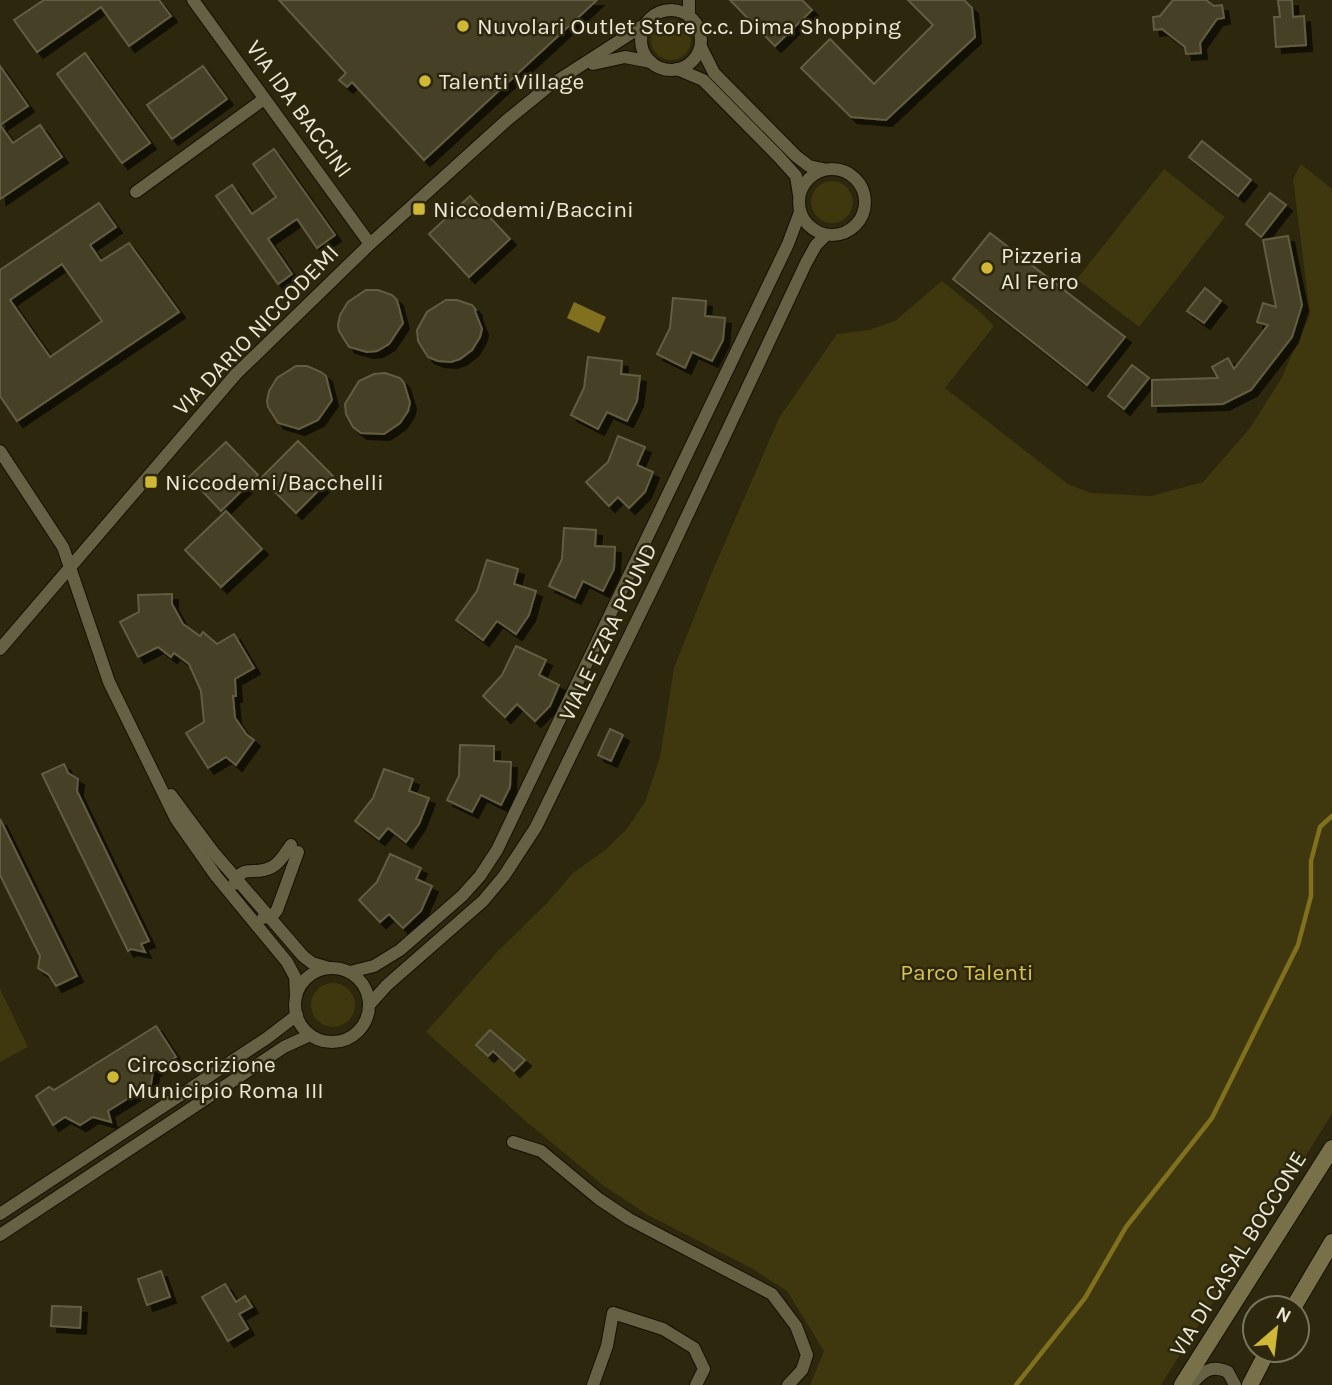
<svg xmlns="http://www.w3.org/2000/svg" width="1332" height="1385" font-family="Karla,sans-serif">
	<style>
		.green { fill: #3f370e }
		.water { fill: #81711f }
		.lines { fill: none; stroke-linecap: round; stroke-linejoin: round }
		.stream { stroke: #81711f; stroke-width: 4.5 }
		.building { fill: #443f25; stroke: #635d42; stroke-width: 2; fill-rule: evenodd; filter: url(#shadow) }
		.street-casing { stroke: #151000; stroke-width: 14 }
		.secondary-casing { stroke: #151000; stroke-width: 18 }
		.street { stroke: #666045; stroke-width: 12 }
		.secondary { stroke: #787048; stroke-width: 16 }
		.poi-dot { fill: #d0b837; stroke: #2c270d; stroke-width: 2.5 }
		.labels { text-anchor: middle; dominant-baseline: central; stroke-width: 5; stroke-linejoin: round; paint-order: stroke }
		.poi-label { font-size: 23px; fill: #ebe8d8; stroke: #2c270d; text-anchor: start }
		.street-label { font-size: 23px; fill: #ebe8d8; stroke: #2c270d }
		.park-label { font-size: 23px; fill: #d7c255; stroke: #2c270d }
	</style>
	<defs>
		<filter id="shadow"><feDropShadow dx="6" dy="6" stdDeviation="0" flood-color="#0009"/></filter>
	</defs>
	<rect width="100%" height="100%" fill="#2c270d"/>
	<g class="green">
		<circle cx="671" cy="40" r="20"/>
		<polygon points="1301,164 1332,189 1332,1114 1161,1385 810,1385 824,1351 787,1291 751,1268 648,1215 604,1186 528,1123 426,1032 497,952 547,903 573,873 604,851 626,830 645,802 660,757 674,668 710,577 779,418 837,334 869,330 895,321 942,281 979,311 994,326 945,388 1068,484 1091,493 1151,496 1203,482 1250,428 1281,379 1310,314 1293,179"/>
		<polygon points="1164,169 1225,217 1139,327 1077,279"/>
		<circle cx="832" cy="202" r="21"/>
		<circle cx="333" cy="1005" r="22"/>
		<polygon points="0,989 28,1047 0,1062"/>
	</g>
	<polygon class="water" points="574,302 606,317 599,333 567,318"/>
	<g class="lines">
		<polyline class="stream" points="1016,1385 1085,1298 1126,1227 1212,1118 1298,945 1311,896 1311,861 1320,827 1332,816"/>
	</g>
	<g class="building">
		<polygon points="44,0 159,0 171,16 129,46 101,7 37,52 14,20"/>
		<polygon points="279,0 597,0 424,160 352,82 347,87 339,80 346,73"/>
		<polygon points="730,0 802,0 812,10 775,46"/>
		<polygon points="908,0 964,0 972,8 975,37 886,120 851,117 801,68 830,39 874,84 933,25"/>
		<polygon points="1173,0 1206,0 1214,6 1222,5 1224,18 1217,19 1200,43 1201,53 1186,54 1185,47 1162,29 1154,30 1153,17 1160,16"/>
		<polygon points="1278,0 1292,0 1293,17 1304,16 1306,45 1276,47 1274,17 1280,17"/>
		<polygon points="85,53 150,143 122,163 57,74"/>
		<polygon points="0,66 28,106 0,125 13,143 40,125 62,157 0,199"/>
		<polygon points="203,66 227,99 172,139 147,105"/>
		<polygon points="1202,141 1251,180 1238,196 1189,157"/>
		<polygon points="274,149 335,235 317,248 297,219 268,239 292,274 278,284 216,196 232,185 252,214 276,197 253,164"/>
		<polygon points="1270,193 1286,205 1261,237 1246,224"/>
		<polygon points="470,196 510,239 469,277 429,234"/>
		<path d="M99,203l17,24 -26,18 11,16 28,-18 50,69 -162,109 -17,-25v-126zM62,264l40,57 -52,36 -40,-57z"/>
		<polygon points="990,233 1125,337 1087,385 953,279"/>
		<polygon points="1288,236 1302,305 1292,337 1251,390 1223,404 1152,406 1152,380 1218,378 1212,367 1228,358 1234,369 1268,325 1257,322 1263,303 1276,307 1263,240"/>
		<polygon points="1205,288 1221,301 1204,323 1187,311"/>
		<polygon points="366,290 378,290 392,295 397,300 403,323 389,344 377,351 367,352 349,347 339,331 338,325 340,315 348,302"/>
		<polygon points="673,298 706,301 705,316 725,318 723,340 712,361 692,352 685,368 657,354 670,328"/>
		<polygon points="446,300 457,300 472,305 476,310 475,311 482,329 480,337 472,350 460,359 451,362 438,361 428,357 418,341 417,330 427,312"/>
		<polygon points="588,357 622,361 621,374 640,376 637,401 627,421 607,412 598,429 571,415 584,388"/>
		<polygon points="1132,365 1149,378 1124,409 1108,396"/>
		<polygon points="296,366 307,366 321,372 326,376 332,400 318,420 299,429 278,423 268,407 267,401 269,391 277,378"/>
		<polygon points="385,373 400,378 404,383 410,403 408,411 400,423 384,434 361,433 353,427 346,414 345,404 359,381 374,374"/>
		<polygon points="618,436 645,447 637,465 653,472 645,492 629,508 618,497 609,506 586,482 608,462"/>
		<polygon points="298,441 333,476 296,513 261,478"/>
		<polygon points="226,442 258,475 221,511 189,477"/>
		<polygon points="226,511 262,549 221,587 185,550"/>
		<polygon points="564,528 596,530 595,546 615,547 614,569 603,591 583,581 575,598 549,586 562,559"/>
		<polygon points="487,560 518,569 514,584 536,591 529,615 516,634 497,621 483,640 456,620 477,591"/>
		<polygon points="172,594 172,604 183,624 200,636 203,632 217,644 234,634 254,668 235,679 236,696 233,696 235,718 247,735 254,740 236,765 226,757 208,768 186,733 204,722 201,691 189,664 174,653 171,657 158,647 138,657 120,622 139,612 138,595"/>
		<polygon points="516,646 546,660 539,675 559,685 550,706 535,721 517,704 505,717 483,696 502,675"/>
		<polygon points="610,729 623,735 611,761 598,755"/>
		<polygon points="460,745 494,746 494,761 511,762 510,787 501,805 481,795 472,812 447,800 459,776"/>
		<polygon points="64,764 68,773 78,779 77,791 149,941 141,944 145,952 131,949 128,951 42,774"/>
		<polygon points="384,769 413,779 409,791 429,798 419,824 406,842 388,828 379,839 355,821 373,798"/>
		<polygon points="0,819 77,976 56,986 49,975 38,968 40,956 0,875"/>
		<polygon points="390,854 421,868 416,879 432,886 421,911 403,928 389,914 380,922 359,900 377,882"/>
		<polygon points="156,1026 176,1057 153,1071 151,1084 108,1111 111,1122 93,1117 80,1125 65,1117 53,1125 36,1096 49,1087 54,1090"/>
		<polygon points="490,1030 525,1060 514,1071 493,1051 488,1056 476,1045"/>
		<polygon points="161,1271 170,1297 147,1305 138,1279"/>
		<polygon points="225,1284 236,1302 245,1296 252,1307 239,1314 248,1329 228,1341 202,1297"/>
		<polygon points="52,1306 81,1307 80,1328 51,1326"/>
	</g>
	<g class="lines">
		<g class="street-casing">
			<g id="street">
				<polyline points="193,0 370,244"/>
				<circle cx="671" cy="40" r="30"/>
				<polyline points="689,16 689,0"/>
				<polyline points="701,47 714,73 796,156 809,166 823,169"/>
				<polyline points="593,64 625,57 651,62"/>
				<polyline points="677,69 703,80 778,156 796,176 799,195"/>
				<circle cx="832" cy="202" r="33"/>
				<polyline points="136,192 264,99"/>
				<polyline points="0,451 63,547 109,682 176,819 216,876 287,962 295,977 296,996"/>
				<polyline points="0,649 236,374 370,244 507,120 549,86 647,23"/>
				<polyline points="171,795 214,853 303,956 312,963 329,968"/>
				<path d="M234,884c9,-22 21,-7 38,-17 9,-5 13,-14 19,-22"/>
				<polyline points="263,918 273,915 277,910 298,852"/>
				<circle cx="332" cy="1005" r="37"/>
				<polyline points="350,972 374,966 400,950 462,896 480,876 497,850 788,244 800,212"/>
				<polyline points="369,1005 387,985 483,901 504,876 536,827 663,567 806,263 816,245 826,235"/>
				<polyline points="513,1142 541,1151 599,1199 629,1219 772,1294 796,1326 807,1355 802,1370 788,1385"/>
				<polyline points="0,1214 267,1038 297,1015"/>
				<polyline points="0,1235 284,1047 310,1035"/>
				<polyline points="593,1385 607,1346 613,1313 663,1329 694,1348 704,1369 696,1385"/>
				<path d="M1191,1385c11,-13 20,-21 37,-13l7,13"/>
			</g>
		</g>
		<g class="secondary-casing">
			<g id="secondary">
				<polyline points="1293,1308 1332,1242"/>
				<polyline points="1182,1385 1332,1148"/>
				<polyline points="1250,1385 1268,1350"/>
			</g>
		</g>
		<use href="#street" class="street"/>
		<use href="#secondary" class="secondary"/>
	</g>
	<g class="poi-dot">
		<circle cx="463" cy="26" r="7"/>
		<circle cx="425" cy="81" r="7"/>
		<rect x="412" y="202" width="14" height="14" rx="3.5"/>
		<circle cx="987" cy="268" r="7"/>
		<rect x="144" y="475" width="14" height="14" rx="3.5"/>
		<circle cx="113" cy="1077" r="7"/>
	</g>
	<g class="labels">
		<g class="poi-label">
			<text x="477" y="26">Nuvolari Outlet Store c.c. Dima Shopping</text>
			<text x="439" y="81">Talenti Village</text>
			<text x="433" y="209">Niccodemi/Baccini</text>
			<text x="1001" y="255">Pizzeria<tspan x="1001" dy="26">Al Ferro</tspan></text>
			<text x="165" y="482">Niccodemi/Bacchelli</text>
			<text x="127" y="1064">Circoscrizione<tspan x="127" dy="26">Municipio Roma III</tspan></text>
		</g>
		<g class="street-label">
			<text transform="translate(299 109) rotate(54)">VIA IDA BACCINI</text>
			<text transform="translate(256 330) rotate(-46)">VIA DARIO NICCODEMI</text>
			<text transform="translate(608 632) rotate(-64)">VIALE EZRA POUND</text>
			<text transform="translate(1238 1254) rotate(-58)">VIA DI CASAL BOCCONE</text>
		</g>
		<g class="park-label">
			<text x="967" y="972">Parco Talenti</text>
		</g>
	</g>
	<g transform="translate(1276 1329) rotate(28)"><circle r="33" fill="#2c270d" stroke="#78745e" stroke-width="2"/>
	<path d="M0-5L12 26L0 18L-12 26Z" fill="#d0b837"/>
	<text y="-10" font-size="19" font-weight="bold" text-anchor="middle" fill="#ebe8d8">N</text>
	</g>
</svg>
